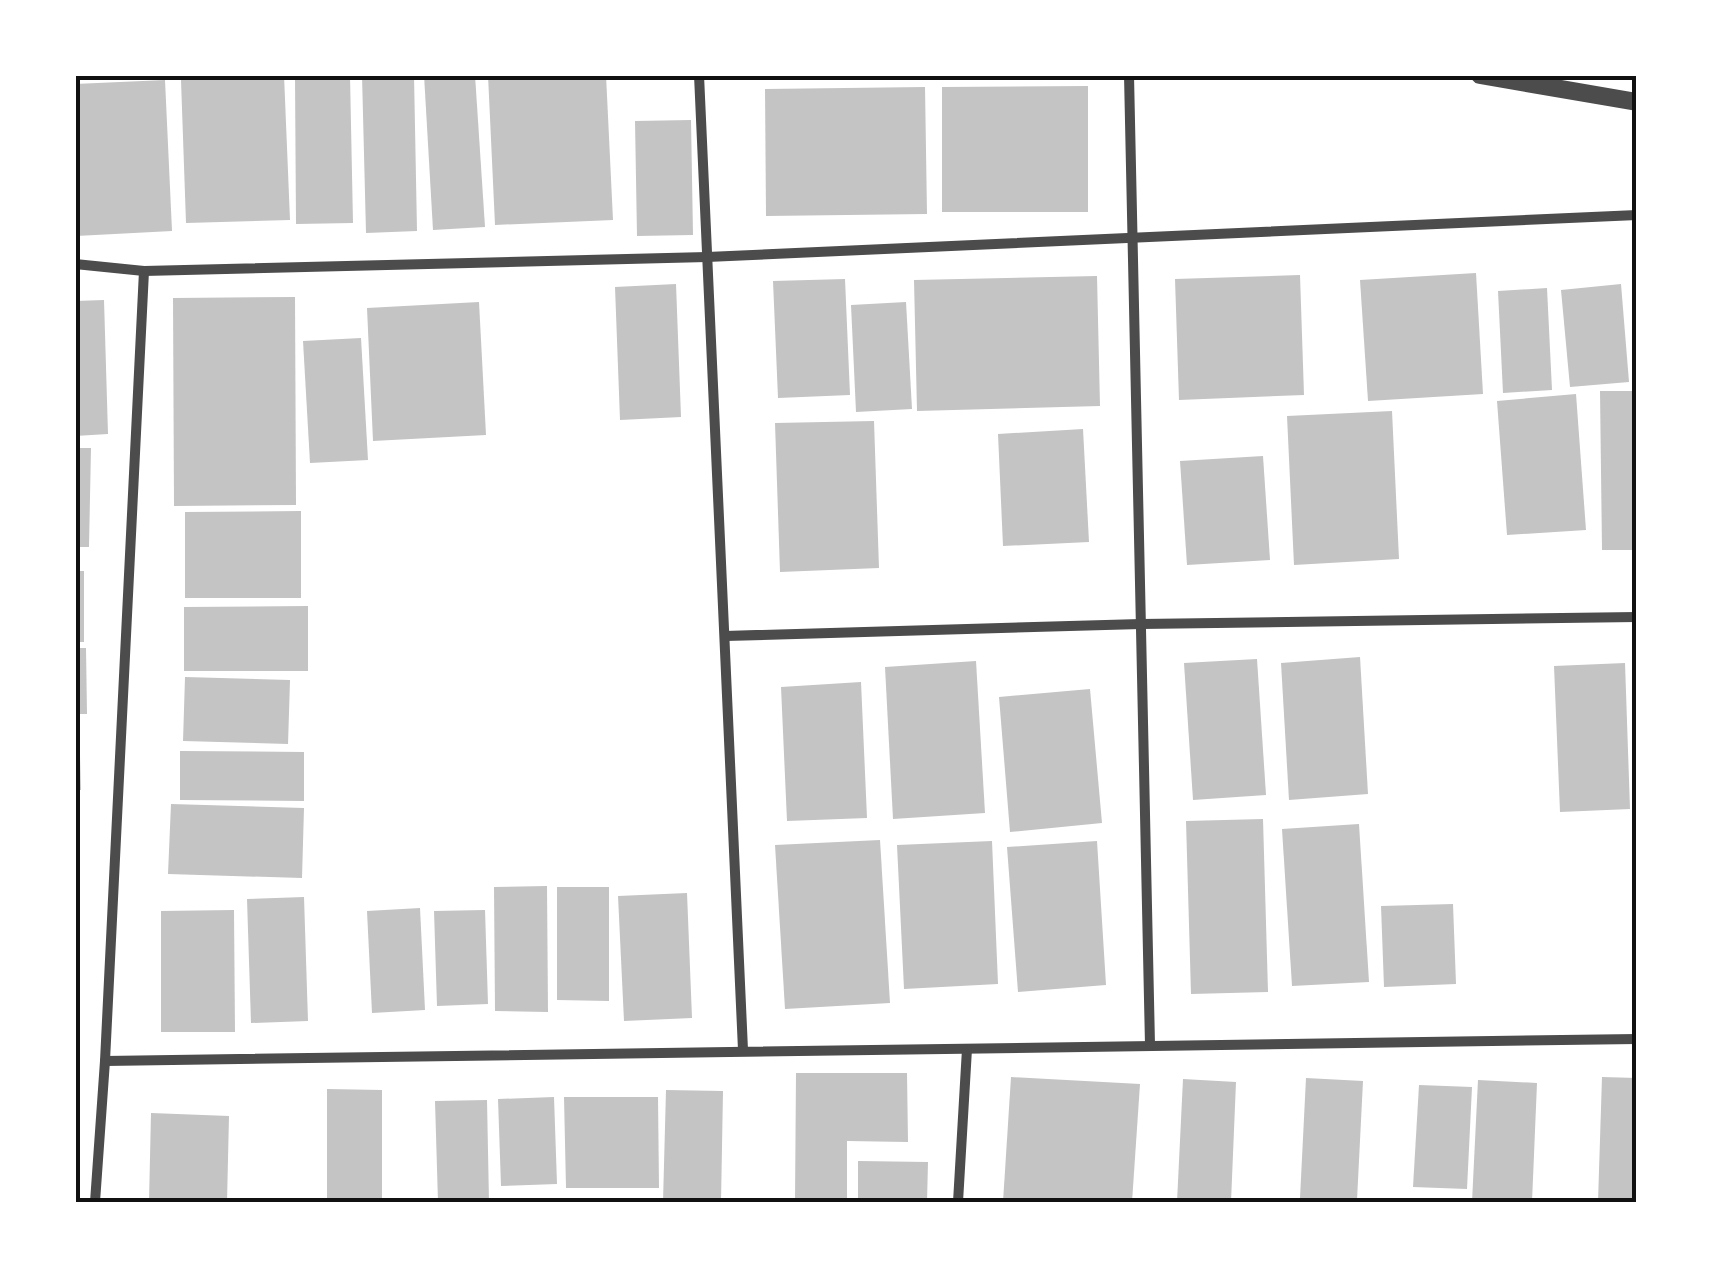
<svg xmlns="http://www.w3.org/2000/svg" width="1712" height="1277" font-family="'Varela Round',sans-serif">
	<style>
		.building { fill: #c4c4c4 }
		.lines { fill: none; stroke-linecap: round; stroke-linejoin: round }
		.minor { stroke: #4c4c4c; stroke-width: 10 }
		.tertiary { stroke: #4c4c4c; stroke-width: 18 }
		.neatline { fill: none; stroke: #111; stroke-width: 4 }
	</style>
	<rect width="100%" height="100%" fill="#fff"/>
	<g class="building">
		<polygon points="284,75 290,220 186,223 181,80"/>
		<polygon points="362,75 414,75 417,231 366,233"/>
		<polygon points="424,75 475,75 485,227 433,230"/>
		<polygon points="488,75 606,75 613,220 495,225"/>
		<polygon points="350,76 353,223 296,224 295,77"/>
		<polygon points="165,80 172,231 76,236 75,84"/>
		<polygon points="1088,86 1088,212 942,212 942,87"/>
		<polygon points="925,87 927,214 766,216 765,89"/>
		<polygon points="691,120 693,235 637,236 635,121"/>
		<polygon points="1476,273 1483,394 1368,401 1360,280"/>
		<polygon points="1300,275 1304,395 1179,400 1175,279"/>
		<polygon points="1097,276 1100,406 917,411 914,280"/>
		<polygon points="845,279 850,395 778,398 773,281"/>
		<polygon points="676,284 681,417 620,420 615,287"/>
		<polygon points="1621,284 1629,382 1570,387 1561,290"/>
		<polygon points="1547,288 1552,390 1503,393 1498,291"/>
		<polygon points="295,297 296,505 174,506 173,298"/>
		<polygon points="104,300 108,434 75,436 75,301"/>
		<polygon points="479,302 486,435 373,441 367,308"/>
		<polygon points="906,302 912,409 856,412 851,305"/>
		<polygon points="361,338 368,460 310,463 303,341"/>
		<polygon points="1600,391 1637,391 1637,550 1602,550"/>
		<polygon points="1576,394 1586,530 1507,535 1497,401"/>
		<polygon points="1392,411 1399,559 1294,565 1287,416"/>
		<polygon points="874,421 879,568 780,572 775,423"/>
		<polygon points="1083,429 1089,542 1003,546 998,434"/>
		<polygon points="75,448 91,448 89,547 75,547"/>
		<polygon points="1263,456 1270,560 1187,565 1180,461"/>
		<polygon points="301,511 301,598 185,598 185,512"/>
		<rect x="75" y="571" width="9" height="71"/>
		<polygon points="308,606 308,671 184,671 184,607"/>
		<polygon points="75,648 86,648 87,714 75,714"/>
		<polygon points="1360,657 1368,794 1289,800 1281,663"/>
		<polygon points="1257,659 1266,795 1193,800 1184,663"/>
		<polygon points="976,661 985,813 893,819 885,667"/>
		<polygon points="1625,663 1630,809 1560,812 1554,666"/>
		<polygon points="185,677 290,680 288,744 183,741"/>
		<polygon points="861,682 867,818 787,821 781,687"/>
		<polygon points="1090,689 1102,823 1010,832 999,697"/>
		<polygon points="75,721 79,721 81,790 75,790"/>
		<polygon points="180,751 304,752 304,801 180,800"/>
		<polygon points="171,804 304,808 302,878 168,874"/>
		<polygon points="1263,819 1268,992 1191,994 1186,821"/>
		<polygon points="1359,824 1369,982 1292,986 1282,829"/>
		<polygon points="880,840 890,1003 785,1009 775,845"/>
		<polygon points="992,841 998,984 904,989 897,845"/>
		<polygon points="1097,841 1106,985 1018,992 1007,847"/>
		<polygon points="547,886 548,1012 495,1011 494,887"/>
		<polygon points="557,887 609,887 609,1001 557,1000"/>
		<polygon points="687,893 692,1018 624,1021 618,896"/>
		<polygon points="304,897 308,1021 251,1023 247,899"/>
		<polygon points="1453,904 1456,984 1384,987 1381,906"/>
		<polygon points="420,908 425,1010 372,1013 367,911"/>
		<polygon points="234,910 235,1032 161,1032 161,911"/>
		<polygon points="485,910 488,1004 437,1006 434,911"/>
		<polygon points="796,1073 907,1073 908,1142 847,1141 847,1202 795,1202"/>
		<polygon points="1011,1077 1140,1084 1132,1202 1003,1202"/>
		<polygon points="1602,1077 1637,1078 1637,1202 1598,1202"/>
		<polygon points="1306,1078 1363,1081 1357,1200 1300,1198"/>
		<polygon points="1183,1079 1236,1082 1231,1202 1177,1202"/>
		<polygon points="1478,1080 1537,1083 1532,1202 1472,1202"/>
		<polygon points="1419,1085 1472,1087 1467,1189 1413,1187"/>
		<polygon points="327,1089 382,1090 382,1202 327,1202"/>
		<polygon points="666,1090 723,1091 721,1202 663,1202"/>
		<polygon points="554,1097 557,1184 501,1186 498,1099"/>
		<polygon points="564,1097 658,1097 659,1188 566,1188"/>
		<polygon points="487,1100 489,1202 438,1202 435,1101"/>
		<polygon points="151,1113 229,1116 227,1202 149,1202"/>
		<polygon points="858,1161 928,1162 927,1202 858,1202"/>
	</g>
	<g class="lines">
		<g class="minor">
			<polyline points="699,75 743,1050"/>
			<polyline points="1129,75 1150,1045"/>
			<polyline points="75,264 144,271 707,257 1637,215"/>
			<polyline points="725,636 1141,624 1637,617"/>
			<polyline points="105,1061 1637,1039"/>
			<polyline points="95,1202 105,1061 144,271"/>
			<polyline points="958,1202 967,1049"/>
		</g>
		<polyline class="tertiary" points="1480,75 1637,102"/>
	</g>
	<rect width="1712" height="1277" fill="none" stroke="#ffffff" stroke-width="155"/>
	<rect x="78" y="78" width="1556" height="1122" class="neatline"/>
</svg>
